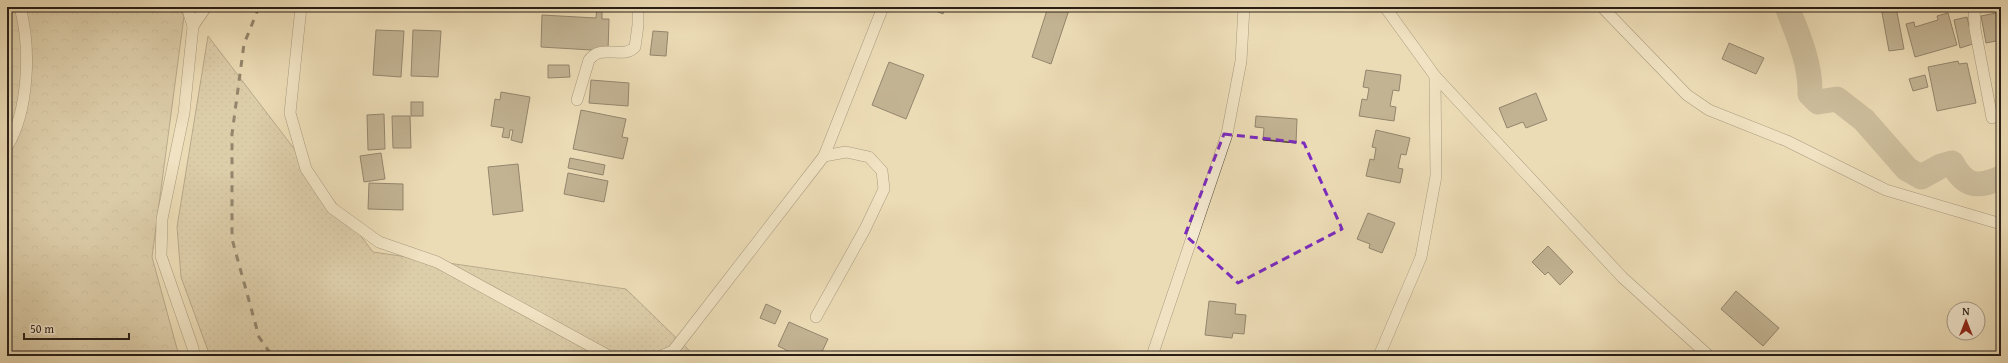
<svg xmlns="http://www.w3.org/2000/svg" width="2008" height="363" font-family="'Gentium Book Plus',serif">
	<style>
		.grass { fill: url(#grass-dots); stroke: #7a6d58 }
		.forest { fill: url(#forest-crowns); stroke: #7a6d58 }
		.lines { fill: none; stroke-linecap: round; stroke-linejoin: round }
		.river { stroke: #a99b80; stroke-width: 25 }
		.building { fill: #8e8169; stroke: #281e16 }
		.minor-casing { stroke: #594e3e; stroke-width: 12 }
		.minor { stroke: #f3e8d0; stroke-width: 11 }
		.rail { stroke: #281e16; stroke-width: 3; stroke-dasharray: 7 7; stroke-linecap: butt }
		.marked { fill: none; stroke: #7b2cbf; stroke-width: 3; stroke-dasharray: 8 5; stroke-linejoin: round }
	</style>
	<defs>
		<pattern id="grass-dots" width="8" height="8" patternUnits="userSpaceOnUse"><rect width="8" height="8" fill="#cbbc9b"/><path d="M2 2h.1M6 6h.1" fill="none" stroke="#aea185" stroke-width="1.8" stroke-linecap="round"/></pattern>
		<pattern id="forest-crowns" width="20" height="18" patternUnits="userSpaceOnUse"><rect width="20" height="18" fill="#cbbc9b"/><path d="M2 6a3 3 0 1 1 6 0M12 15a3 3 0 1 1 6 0" fill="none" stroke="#aea185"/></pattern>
	</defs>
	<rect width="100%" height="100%" fill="#ecdcb6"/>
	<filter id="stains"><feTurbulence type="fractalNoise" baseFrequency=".005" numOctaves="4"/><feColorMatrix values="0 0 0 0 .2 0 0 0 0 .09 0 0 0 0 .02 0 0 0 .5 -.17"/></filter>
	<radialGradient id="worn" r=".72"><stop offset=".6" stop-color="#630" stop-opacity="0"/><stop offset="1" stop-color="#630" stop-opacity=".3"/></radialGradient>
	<polygon class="grass" points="208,36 373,252 626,289 695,356 210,356 181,277 177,227"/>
	<polygon class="forest" points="7,7 178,7 184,16 152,257 179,356 7,356"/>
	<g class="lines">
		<path class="river" d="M1787,7c11,28 24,57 23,87l8,8 19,-3 27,21 43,49 14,8 20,-11 11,-3c13,24 25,25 49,15"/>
	</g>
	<g class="building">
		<polygon points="597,7 602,7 602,19 609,19 608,51 541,47 542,15 596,18"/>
		<polygon points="926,7 946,7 943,14"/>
		<polygon points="1048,7 1070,7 1051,64 1032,57"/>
		<polygon points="1881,7 1896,7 1904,49 1889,51"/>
		<polygon points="1948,13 1957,45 1915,57 1906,24 1914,22 1915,27 1938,20 1937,16"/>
		<polygon points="1996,13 2001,40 1986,43 1981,16"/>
		<polygon points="1967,17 1973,44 1960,48 1954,20"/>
		<polygon points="376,30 404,31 401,77 373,75"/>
		<polygon points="413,30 441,31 438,77 411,76"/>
		<polygon points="653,31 668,32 666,56 650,55"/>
		<polygon points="1729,43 1764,58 1756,74 1722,59"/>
		<polygon points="2001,46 2001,63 1997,47"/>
		<polygon points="1958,61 1959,64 1967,63 1976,103 1937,111 1928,67"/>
		<polygon points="889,62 924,75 906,119 872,105"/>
		<polygon points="548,65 569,65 570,77 548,78"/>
		<polygon points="1366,70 1401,75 1399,91 1393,90 1390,106 1396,107 1394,121 1359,116 1362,99 1367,100 1369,88 1363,87"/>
		<polygon points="1925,75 1928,87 1913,91 1909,79"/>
		<polygon points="591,80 629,83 628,106 589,103"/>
		<polygon points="501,92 530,97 522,143 511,140 513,130 510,130 509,138 502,137 504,128 491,126 495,99 500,100"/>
		<polygon points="1536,93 1547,120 1526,128 1523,122 1507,128 1499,108"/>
		<rect x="411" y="102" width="12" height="14"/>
		<polygon points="581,110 626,119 622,137 628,138 623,159 573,149"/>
		<polygon points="384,114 385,149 368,150 367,115"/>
		<polygon points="392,116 410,116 411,148 393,148"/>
		<polygon points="1256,116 1297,119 1296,143 1263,140 1264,128 1255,127"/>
		<polygon points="1376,130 1410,138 1406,155 1401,154 1398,168 1403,169 1400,183 1366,176 1370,159 1374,160 1376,148 1372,147"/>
		<polygon points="381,153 385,179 364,182 360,156"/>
		<polygon points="570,158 605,165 603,175 568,168"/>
		<polygon points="518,164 523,211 493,215 488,167"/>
		<polygon points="568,173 608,181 604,202 564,194"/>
		<polygon points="369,183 403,184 403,210 368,209"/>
		<polygon points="1368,213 1395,223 1382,253 1369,248 1370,244 1357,239"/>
		<polygon points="1548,246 1573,272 1560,285 1548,272 1545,275 1532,262"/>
		<polygon points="1736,291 1779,328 1763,346 1721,309"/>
		<polygon points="1209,301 1236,304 1235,314 1246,315 1244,334 1233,333 1232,338 1205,335"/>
		<polygon points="766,304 781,311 775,324 760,318"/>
		<polygon points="789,322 828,339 820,356 790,356 792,353 778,346"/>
	</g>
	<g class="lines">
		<g class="minor-casing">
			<g id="minor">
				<polyline points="187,7 193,26 184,113 162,219 161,256 193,348 194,356"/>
				<polyline points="301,7 290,113 306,169 332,208 379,242 437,262 609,356"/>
				<polyline points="1385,7 1435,76 1622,277 1709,356"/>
				<polyline points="1602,7 1687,95 1709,110 1787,141 1886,190 2001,224"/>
				<polyline points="1974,7 1975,29 1992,118"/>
				<polyline points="193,26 206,7"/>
				<path d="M577,100l12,-40c13,-17 34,0 46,-13l3,-22v-18"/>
				<path d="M7,147c22,-37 24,-99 13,-140"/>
				<polyline points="816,317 865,229 884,189 882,171 869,157 846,152 824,156"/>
				<polyline points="661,356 673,351 824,156 883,7"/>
				<polyline points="1152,356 1227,134 1241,61 1244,7"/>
				<polyline points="1379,356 1421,257 1436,176 1435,76"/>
			</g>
		</g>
		<use href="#minor" class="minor"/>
		<polyline class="rail" points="259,7 244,44 232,134 232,239 259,337 272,356"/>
	</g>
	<path d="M0 0H2008V363H0ZM1224,134l80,9 38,86 -104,54 -53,-48z" fill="#ecdcb6" fill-opacity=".55" fill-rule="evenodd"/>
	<path class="marked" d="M1224,134l80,9 38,86 -104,54 -53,-48z"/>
	<rect width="2008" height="363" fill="none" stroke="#ecdcb6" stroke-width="24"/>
	<rect x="8" y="8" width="1992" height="347" fill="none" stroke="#281e16" stroke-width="2"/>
	<rect x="12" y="12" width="1984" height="339" fill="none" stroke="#281e16"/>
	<g transform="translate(1966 321)"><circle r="19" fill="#f3e8d0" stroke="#a29786"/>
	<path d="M0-3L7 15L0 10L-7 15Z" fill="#8f2418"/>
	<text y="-6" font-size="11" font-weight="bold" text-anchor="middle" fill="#281e16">N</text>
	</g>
	<path d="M24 333v6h105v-6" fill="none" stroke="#281e16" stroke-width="2"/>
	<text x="30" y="333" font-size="12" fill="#281e16" stroke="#f3e8d0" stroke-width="3" paint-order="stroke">50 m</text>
	<rect width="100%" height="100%" filter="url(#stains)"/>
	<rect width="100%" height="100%" fill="url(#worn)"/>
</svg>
